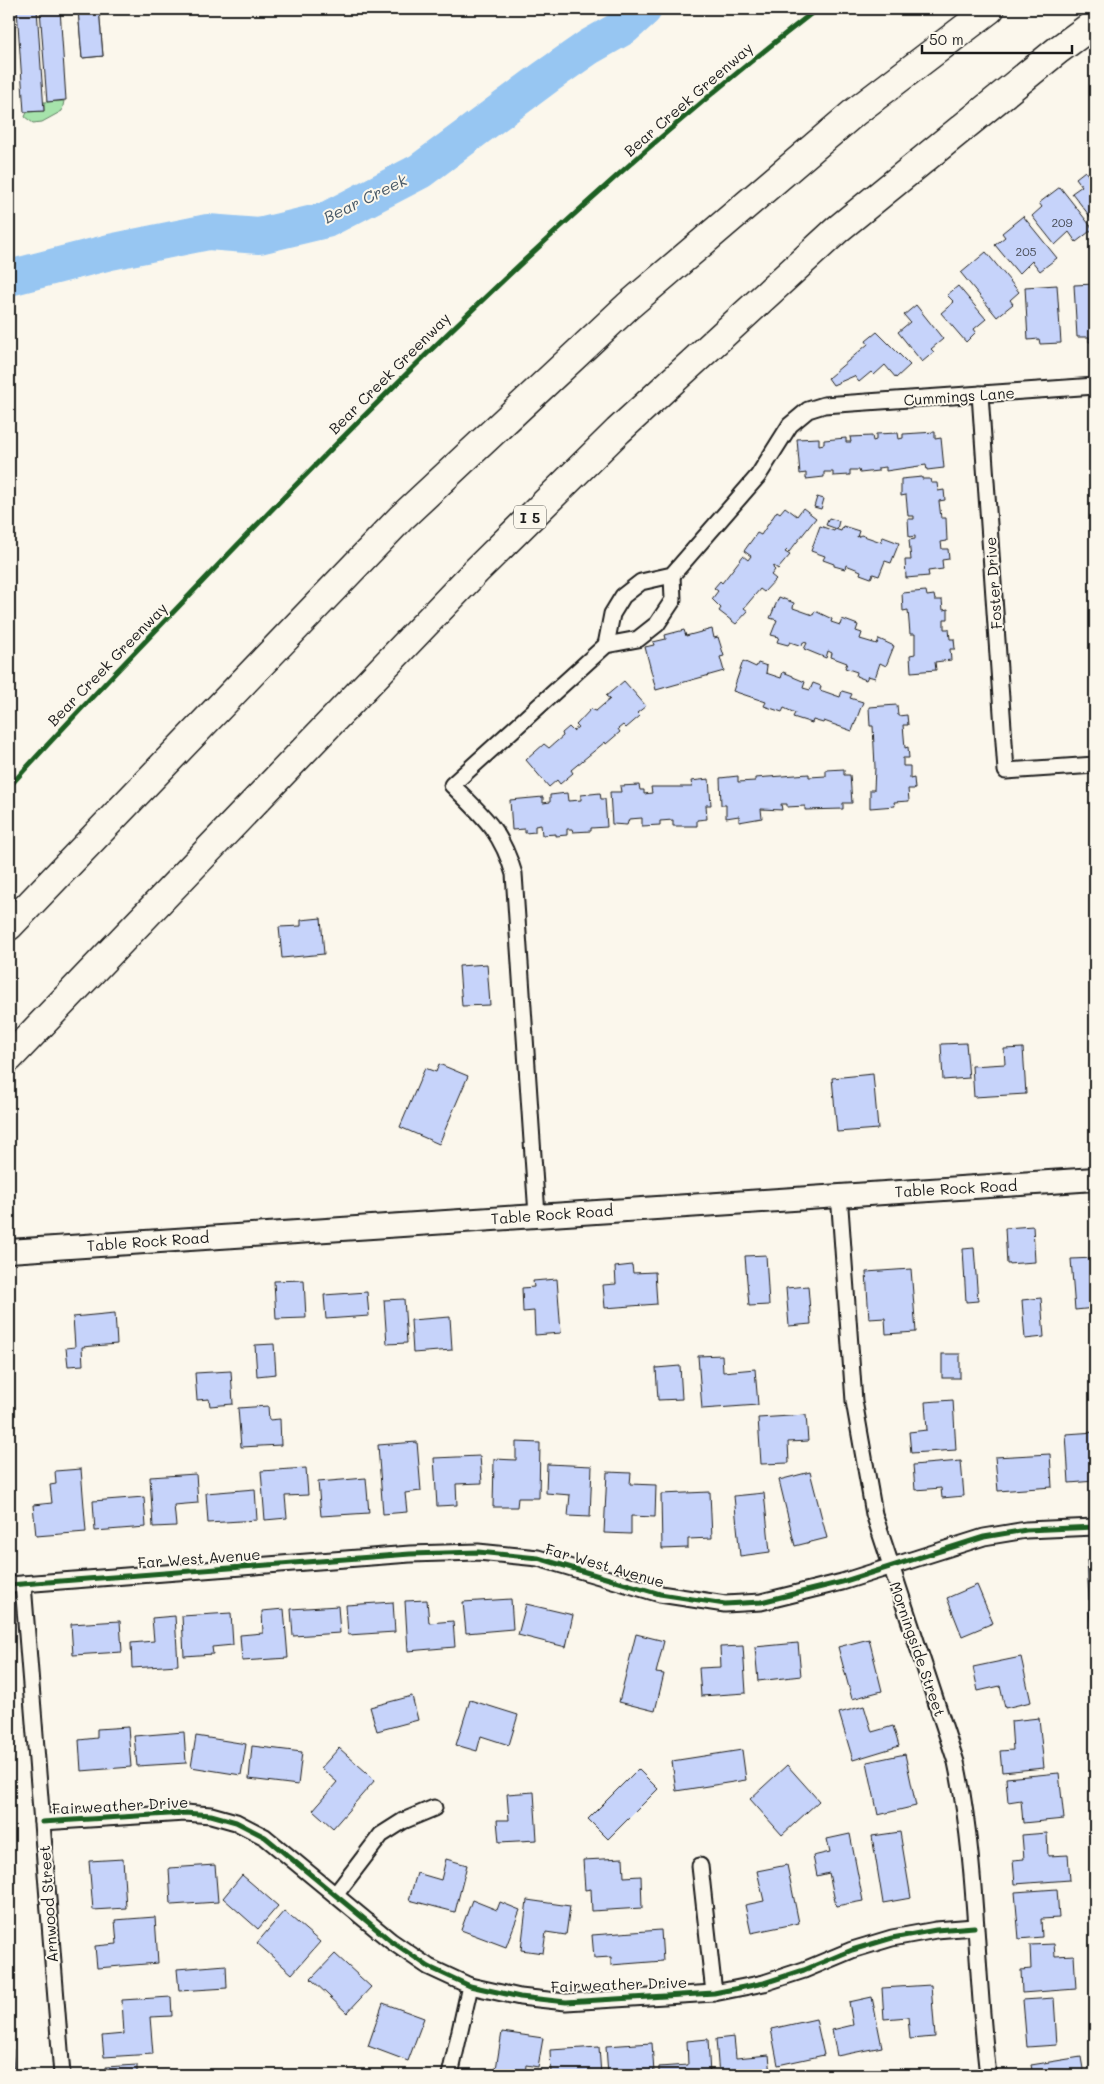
<svg xmlns="http://www.w3.org/2000/svg" width="1104" height="2084" font-family="Mali,sans-serif">
	<style>
		.green { fill: #a6e3ab; stroke: #618064 }
		.lines { fill: none; stroke-linecap: round; stroke-linejoin: round }
		.river { stroke: #97c6f2; stroke-width: 36 }
		.building { fill: #c6d3fa; stroke: #1c1c1c }
		.street-casing { stroke: #1c1c1c; stroke-width: 19 }
		.secondary-casing { stroke: #1c1c1c; stroke-width: 26 }
		.highway-casing { stroke: #1c1c1c; stroke-width: 31 }
		.street { stroke: #fbf7ec; stroke-width: 15 }
		.secondary { stroke: #fbf7ec; stroke-width: 22 }
		.highway { stroke: #fbf7ec; stroke-width: 28 }
		.cycleway-casing { stroke: #fbf7ec; stroke-width: 8 }
		.cycleway { stroke: #1b5e20; stroke-width: 5 }
		.labels { text-anchor: middle; dominant-baseline: central; stroke-width: 4; stroke-linejoin: round; paint-order: stroke }
		.number-label { font-size: 12px; fill: #464a54 }
		.shield { fill: #fbf7ec; stroke: #5f5e5a; stroke-width: 1 }
		.shield-label { font-size: 14px; font-weight: bold; fill: #1c1c1c }
		.street-label { font-size: 15px; fill: #1c1c1c; stroke: #fbf7ec }
		.water-label { font-size: 16px; font-style: italic; fill: #475867; stroke: #fbf7ec }
	</style>
	<rect width="100%" height="100%" fill="#fbf7ec"/>
	<filter id="ink" filterUnits="userSpaceOnUse"><feTurbulence type="fractalNoise" baseFrequency=".02" numOctaves="2"/><feDisplacementMap in="SourceGraphic" scale="10" xChannelSelector="R" yChannelSelector="G"/><feConvolveMatrix kernelMatrix="1 2 1 2 8 2 1 2 1" color-interpolation-filters="sRGB"/></filter>
	<g filter="url(#ink)">
		<polygon class="green" points="64,101 62,111 42,122 33,123 25,117 27,112 44,111 44,102"/>
		<g class="lines">
			<polyline class="river" points="9,278 110,252 208,232 259,236 326,220 420,171 546,77 589,47 624,27 644,9"/>
		</g>
		<g class="building">
			<polygon points="17,9 37,9 44,111 24,112"/>
			<polygon points="40,9 60,9 66,100 47,102"/>
			<polygon points="78,9 99,9 103,56 82,58"/>
			<polygon points="78,9 99,9 103,56 82,58"/>
			<polygon points="1085,171 1090,178 1095,174 1095,223 1072,193 1082,186 1076,178"/>
			<polygon points="1060,187 1093,229 1076,242 1069,232 1055,245 1032,216 1042,207 1039,203"/>
			<polygon points="1023,216 1057,258 1040,271 1032,261 1019,274 995,245 1005,237 1002,233"/>
			<polygon points="986,252 1019,292 1010,300 1013,304 997,317 961,273"/>
			<polygon points="1095,284 1095,342 1089,342 1089,337 1077,337 1074,285"/>
			<polygon points="1057,285 1061,343 1040,344 1039,339 1028,340 1025,287"/>
			<polygon points="958,286 986,319 974,329 976,332 966,342 941,313 954,302 947,295"/>
			<polygon points="916,305 943,339 931,349 934,352 922,362 898,332 910,322 904,315"/>
			<polygon points="877,332 910,365 896,378 885,365 874,375 871,372 859,382 854,376 833,385 828,378 868,344 866,341"/>
			<polygon points="935,432 935,439 941,438 944,468 927,470 926,465 886,471 886,467 878,468 878,471 860,473 859,470 850,470 850,475 833,476 833,472 824,472 824,477 806,479 806,473 800,474 797,439 819,438 819,445 824,444 824,440 846,438 846,442 851,442 850,437 872,436 873,441 876,440 876,434 898,433 899,439 903,438 903,434"/>
			<polygon points="922,477 922,479 930,479 931,483 937,483 938,491 944,490 945,500 939,501 941,518 946,518 947,541 941,542 942,549 948,549 949,559 942,560 943,569 928,571 929,576 906,578 905,560 911,560 909,540 915,539 915,536 909,537 908,519 914,519 914,516 908,516 906,495 901,496 901,479"/>
			<polygon points="817,497 824,499 821,509 814,507"/>
			<polygon points="785,507 797,516 803,508 816,518 789,552 787,550 785,552 790,555 778,569 774,566 773,568 775,570 771,575 776,579 764,592 760,589 744,608 748,611 736,624 719,611 721,608 712,599 718,591 714,588 720,581 722,583 743,556 748,560 751,556 744,551 757,533 761,535 777,511 780,513"/>
			<polygon points="829,518 839,521 837,529 826,525"/>
			<polygon points="820,526 834,531 835,529 841,531 843,526 859,531 857,537 861,535 881,542 883,537 899,543 891,563 885,561 879,576 873,574 871,578 860,574 861,571 846,565 845,569 834,566 834,564 823,560 825,556 811,551"/>
			<polygon points="926,591 927,596 934,595 935,600 942,600 943,610 948,609 948,619 944,619 944,629 949,629 950,639 954,639 955,649 950,649 951,660 935,662 936,670 911,672 910,655 915,654 915,634 910,634 908,610 903,611 902,593"/>
			<polygon points="779,597 794,603 793,608 813,615 815,611 832,619 831,622 840,625 842,619 858,625 856,631 862,633 860,639 877,644 879,639 894,646 886,666 880,663 875,678 868,676 866,680 856,676 857,672 845,668 847,663 831,657 832,653 828,651 826,658 804,649 807,643 803,642 802,646 790,642 788,645 777,642 779,637 771,635 777,620 770,618"/>
			<polygon points="712,629 714,638 718,637 724,656 720,657 724,671 656,690 645,647 654,645 653,642 666,639 665,635 684,630 686,636"/>
			<polygon points="743,661 756,667 758,663 767,666 766,673 781,678 783,672 793,676 793,677 805,682 803,688 810,690 813,683 821,686 820,690 840,697 842,691 852,694 850,698 863,702 852,731 824,721 823,723 813,720 812,723 793,717 795,713 784,708 782,712 764,706 766,702 733,691"/>
			<polygon points="624,681 646,706 637,713 640,716 626,728 623,725 618,729 620,732 606,744 605,742 571,770 573,773 560,784 557,780 549,787 526,760 544,744 549,748 563,736 562,733 569,727 573,731 578,727 576,725 591,709 596,711 610,699 606,696"/>
			<polygon points="897,705 898,716 907,715 908,725 903,725 905,748 908,747 909,758 903,758 903,766 910,766 910,779 914,778 915,789 908,789 909,801 894,802 895,806 870,808 870,790 874,790 875,767 873,726 870,726 869,707"/>
			<polygon points="844,769 844,775 850,775 852,803 843,803 843,809 805,810 805,806 787,807 787,804 781,804 782,810 761,809 762,818 739,822 739,816 726,818 726,805 721,805 720,778 738,776 738,782 755,781 755,778 809,774 809,777 826,776 826,770"/>
			<polygon points="709,779 711,805 706,805 707,819 697,820 697,826 673,826 673,820 660,821 660,825 642,826 642,818 629,819 627,825 612,824 610,792 621,792 620,786 639,785 640,790 644,790 644,794 652,793 651,787 692,787 691,781"/>
			<polygon points="567,793 568,801 581,800 581,795 600,793 601,799 605,799 607,827 591,828 591,831 573,832 572,829 567,829 567,835 556,836 556,834 542,835 541,825 535,826 535,832 525,833 525,829 512,830 510,800 543,797 543,803 550,802 550,795"/>
			<polygon points="321,918 324,954 282,958 279,927 301,926 301,920"/>
			<polygon points="487,964 490,1005 462,1006 459,966"/>
			<polygon points="966,1043 969,1078 943,1080 941,1044"/>
			<polygon points="1023,1048 1026,1094 974,1097 972,1066 1005,1064 1004,1049"/>
			<polygon points="439,1064 468,1076 439,1144 400,1127 425,1068 436,1072"/>
			<polygon points="873,1074 878,1129 837,1132 832,1078"/>
			<polygon points="1033,1226 1035,1262 1007,1264 1005,1228"/>
			<polygon points="974,1248 978,1301 966,1302 963,1249"/>
			<polygon points="766,1255 769,1305 749,1306 745,1256"/>
			<polygon points="1095,1258 1095,1308 1075,1310 1071,1259"/>
			<polygon points="632,1265 633,1273 655,1272 657,1304 605,1308 603,1285 616,1284 615,1267"/>
			<polygon points="911,1269 916,1332 886,1334 885,1318 869,1319 866,1272"/>
			<polygon points="557,1279 561,1333 535,1335 534,1311 523,1312 522,1288 534,1287 533,1281"/>
			<polygon points="304,1280 306,1318 276,1319 274,1281"/>
			<polygon points="808,1286 811,1324 789,1326 786,1288"/>
			<polygon points="367,1292 369,1316 326,1319 324,1295"/>
			<polygon points="1041,1298 1044,1337 1025,1339 1022,1300"/>
			<polygon points="404,1299 407,1343 387,1344 384,1300"/>
			<polygon points="115,1313 117,1344 82,1347 83,1365 68,1366 66,1348 75,1347 73,1317"/>
			<polygon points="450,1317 452,1350 413,1353 411,1320"/>
			<polygon points="274,1344 276,1374 257,1376 255,1345"/>
			<rect x="942" y="1354" width="18" height="24"/>
			<polygon points="722,1355 723,1372 755,1369 758,1405 702,1409 698,1356"/>
			<polygon points="680,1366 682,1399 658,1400 656,1368"/>
			<polygon points="231,1371 233,1404 210,1406 209,1399 197,1400 195,1373"/>
			<polygon points="953,1400 956,1450 911,1453 909,1432 927,1430 925,1402"/>
			<polygon points="268,1406 269,1420 280,1419 281,1445 241,1447 238,1408"/>
			<polygon points="806,1415 808,1441 788,1442 789,1463 761,1464 758,1418"/>
			<polygon points="1095,1432 1095,1481 1069,1483 1066,1434"/>
			<polygon points="417,1442 421,1491 405,1493 407,1512 383,1514 378,1445"/>
			<polygon points="516,1442 540,1443 539,1498 518,1498 517,1507 493,1507 494,1459 516,1460"/>
			<polygon points="1050,1454 1052,1487 998,1491 995,1457"/>
			<polygon points="480,1456 482,1483 456,1484 457,1505 437,1506 434,1458"/>
			<polygon points="961,1461 964,1496 942,1498 941,1488 915,1490 913,1465"/>
			<polygon points="547,1464 592,1466 590,1517 568,1516 570,1495 546,1493"/>
			<polygon points="306,1468 308,1495 285,1496 287,1518 265,1520 261,1471"/>
			<polygon points="81,1469 86,1532 36,1536 33,1505 52,1503 50,1485 56,1484 55,1471"/>
			<polygon points="607,1472 631,1473 630,1484 656,1485 655,1517 631,1516 631,1534 604,1533"/>
			<polygon points="810,1472 827,1538 795,1546 779,1480"/>
			<polygon points="196,1474 198,1503 174,1505 176,1526 153,1527 150,1477"/>
			<polygon points="366,1478 369,1513 321,1516 318,1482"/>
			<polygon points="255,1489 257,1520 208,1523 206,1493"/>
			<polygon points="710,1492 712,1538 688,1539 688,1548 662,1549 661,1494"/>
			<polygon points="764,1493 770,1552 740,1556 734,1496"/>
			<polygon points="144,1497 146,1527 95,1531 93,1501"/>
			<polygon points="1095,1560 1095,1600 1089,1600 1087,1561"/>
			<polygon points="977,1585 993,1623 962,1636 947,1598"/>
			<polygon points="511,1599 513,1629 466,1633 463,1602"/>
			<polygon points="427,1600 429,1623 453,1621 455,1647 408,1651 405,1601"/>
			<polygon points="393,1602 395,1632 348,1635 346,1605"/>
			<polygon points="526,1604 573,1615 566,1647 518,1635"/>
			<polygon points="338,1606 340,1633 293,1636 291,1609"/>
			<polygon points="284,1609 288,1658 242,1661 240,1635 263,1633 262,1611"/>
			<polygon points="1089,1609 1095,1609 1095,1647 1092,1647"/>
			<polygon points="231,1613 233,1645 212,1647 213,1654 184,1656 182,1616"/>
			<polygon points="175,1616 178,1665 132,1668 131,1643 154,1641 152,1618"/>
			<polygon points="120,1621 122,1652 73,1655 71,1624"/>
			<polygon points="636,1634 664,1641 656,1673 664,1674 655,1711 619,1702"/>
			<polygon points="869,1639 882,1691 852,1699 838,1647"/>
			<polygon points="798,1643 801,1676 758,1681 755,1647"/>
			<polygon points="743,1646 746,1693 701,1696 699,1668 721,1667 720,1647"/>
			<polygon points="1021,1657 1031,1702 1005,1708 1000,1686 978,1691 973,1667"/>
			<polygon points="412,1696 418,1720 377,1731 370,1707"/>
			<polygon points="470,1700 518,1715 509,1745 481,1736 477,1751 456,1745"/>
			<polygon points="864,1706 872,1732 893,1726 899,1746 853,1760 839,1713"/>
			<polygon points="1039,1718 1044,1768 1002,1772 1000,1751 1013,1750 1011,1721"/>
			<polygon points="128,1727 131,1767 81,1771 79,1740 97,1738 97,1729"/>
			<polygon points="184,1732 186,1763 137,1766 134,1736"/>
			<polygon points="196,1736 246,1744 241,1775 191,1767"/>
			<polygon points="252,1746 302,1752 298,1785 249,1779"/>
			<polygon points="339,1748 375,1780 333,1828 313,1810 337,1782 321,1768"/>
			<polygon points="742,1750 746,1780 676,1791 672,1761"/>
			<polygon points="905,1754 916,1806 878,1815 867,1762"/>
			<polygon points="787,1765 819,1801 782,1835 750,1799"/>
			<polygon points="638,1769 658,1789 608,1839 588,1819"/>
			<polygon points="1059,1773 1064,1819 1023,1823 1021,1800 1008,1802 1006,1778"/>
			<polygon points="534,1792 537,1840 499,1842 497,1820 509,1820 507,1794"/>
			<polygon points="900,1832 911,1898 883,1903 872,1836"/>
			<polygon points="1047,1833 1048,1856 1068,1855 1070,1880 1015,1884 1013,1860 1024,1859 1022,1835"/>
			<polygon points="850,1834 863,1901 836,1906 829,1873 817,1876 813,1856 830,1852 827,1839"/>
			<polygon points="623,1858 624,1877 641,1876 642,1908 592,1911 591,1889 585,1890 583,1860"/>
			<polygon points="123,1859 126,1908 93,1910 89,1861"/>
			<polygon points="446,1859 467,1865 455,1912 409,1900 417,1873 441,1880"/>
			<polygon points="215,1865 218,1902 171,1905 169,1868"/>
			<polygon points="787,1865 799,1923 751,1933 745,1905 764,1901 757,1871"/>
			<polygon points="242,1875 278,1906 258,1929 223,1898"/>
			<polygon points="1057,1889 1059,1918 1041,1919 1042,1937 1019,1939 1015,1892"/>
			<polygon points="472,1900 497,1910 500,1902 520,1910 506,1947 461,1930"/>
			<polygon points="527,1900 570,1906 566,1935 546,1932 543,1953 521,1950"/>
			<polygon points="284,1911 320,1942 292,1974 257,1943"/>
			<polygon points="155,1917 158,1963 97,1968 95,1946 117,1944 115,1920"/>
			<polygon points="661,1930 663,1961 611,1965 611,1957 594,1958 592,1935"/>
			<polygon points="1054,1944 1055,1956 1074,1955 1076,1989 1022,1993 1021,1970 1031,1969 1030,1945"/>
			<polygon points="335,1954 371,1987 347,2013 311,1979"/>
			<polygon points="226,1965 227,1988 179,1991 177,1969"/>
			<polygon points="931,1985 935,2037 910,2039 908,2017 884,2019 882,1988"/>
			<polygon points="171,1997 172,2016 150,2017 153,2054 104,2057 102,2036 124,2034 122,2000"/>
			<polygon points="872,1997 882,2047 837,2056 832,2030 853,2025 849,2002"/>
			<polygon points="1054,1998 1057,2045 1027,2047 1023,2000"/>
			<polygon points="383,2003 424,2018 408,2061 368,2046"/>
			<polygon points="816,2019 824,2055 778,2065 771,2029"/>
			<polygon points="502,2032 543,2038 538,2067 526,2065 525,2075 495,2075"/>
			<polygon points="734,2037 736,2058 769,2055 771,2075 719,2075 716,2039"/>
			<polygon points="708,2039 710,2075 659,2075 659,2067 688,2065 687,2041"/>
			<polygon points="652,2043 654,2073 608,2075 606,2046"/>
			<polygon points="599,2047 601,2075 551,2075 550,2050"/>
			<polygon points="9,2049 12,2049 14,2075 9,2075"/>
			<polygon points="1081,2057 1084,2075 1033,2075 1031,2065"/>
			<polygon points="137,2065 137,2075 106,2075 106,2067"/>
			<polygon points="355,2070 366,2075 353,2075"/>
			<polygon points="911,2070 912,2075 877,2075"/>
		</g>
		<g class="lines">
			<g class="street-casing">
				<g id="street">
					<polyline points="980,394 1006,771 1095,765"/>
					<polyline points="606,645 612,614 623,596 641,582 672,575 758,476 790,425 808,410 824,405 1095,386"/>
					<path d="M839,1194l15,207 20,113 82,248c22,103 19,209 32,313"/>
					<path d="M537,1215l-23,-341c-13,-44 -31,-58 -62,-89l154,-140 32,-6 19,-15 16,-24 -1,-25"/>
					<polyline points="23,1584 62,2075"/>
					<polyline points="9,1585 410,1554 478,1552 538,1558 660,1594 725,1604 761,1602 842,1582 984,1537 1026,1530 1095,1527"/>
					<polyline points="42,1822 185,1813 211,1815 236,1822 265,1837 391,1941 429,1967 470,1986 520,1997 566,2002 714,1993 764,1983 804,1970 852,1950 892,1938 936,1930 974,1927"/>
					<polyline points="700,1866 714,1993"/>
					<polyline points="336,1894 381,1835 403,1821 434,1808"/>
					<polyline points="450,2075 470,1986"/>
				</g>
			</g>
			<g class="secondary-casing">
				<polyline id="secondary" points="9,1251 1095,1179"/>
			</g>
			<g class="highway-casing">
				<g id="highway">
					<polyline points="9,926 401,518 628,306 855,112 990,9"/>
					<polyline points="9,1058 476,571 618,431 838,229 1058,50 1095,23"/>
				</g>
			</g>
			<use href="#street" class="street"/>
			<use href="#secondary" class="secondary"/>
			<use href="#highway" class="highway"/>
			<g class="cycleway-casing">
				<g id="cycleway">
					<path d="M9,787c69,-77 142,-151 213,-226 188,-195 381,-386 595,-552"/>
					<polyline points="9,1585 410,1554 478,1552 538,1558 660,1594 725,1604 761,1602 842,1582 984,1537 1026,1530 1095,1527"/>
					<polyline points="42,1822 185,1813 211,1815 236,1822 265,1837 391,1941 429,1967 470,1986 520,1997 566,2002 714,1993 764,1983 804,1970 852,1950 892,1938 936,1930 974,1927"/>
				</g>
			</g>
			<use href="#cycleway" class="cycleway"/>
		</g>
	</g>
	<g class="labels">
		<g class="number-label">
			<text x="1062" y="222">209</text>
			<text x="1026" y="251">205</text>
		</g>
		<rect class="shield" x="514" y="505.5" width="32" height="23" rx="4"/>
		<g class="shield-label">
			<text x="530" y="517">I 5</text>
		</g>
		<g class="street-label">
			<text transform="translate(688 99) rotate(-41)">Bear Creek Greenway</text>
			<text transform="translate(389 373) rotate(-45)">Bear Creek Greenway</text>
			<text transform="translate(959 396) rotate(-4)">Cummings Lane</text>
			<text transform="translate(993 583) rotate(-94)">Foster Drive</text>
			<text transform="translate(107 664) rotate(-46)">Bear Creek Greenway</text>
			<text transform="translate(956 1188) rotate(-3)">Table Rock Road</text>
			<text transform="translate(552 1214) rotate(-4)">Table Rock Road</text>
			<text transform="translate(148 1241) rotate(-4)">Table Rock Road</text>
			<text transform="translate(199 1558) rotate(-4)">Far West Avenue</text>
			<text transform="translate(605 1565) rotate(16)">Far West Avenue</text>
			<text transform="translate(918 1649) rotate(71)">Morningside Street</text>
			<text transform="translate(120 1805) rotate(-3)">Fairweather Drive</text>
			<text transform="translate(48 1904) rotate(-94)">Arnwood Street</text>
			<text transform="translate(619 1984) rotate(-2)">Fairweather Drive</text>
		</g>
		<g class="water-label">
			<text transform="translate(365 198) rotate(-26)">Bear Creek</text>
		</g>
	</g>
	<rect width="1104" height="2084" fill="none" stroke="#fbf7ec" stroke-width="30"/>
	<rect x="15" y="15" width="1074" height="2054" fill="none" stroke="#1c1c1c" stroke-width="2" filter="url(#ink)"/>
	<path d="M922 45v8h150v-8" fill="none" stroke="#1c1c1c" stroke-width="2.5"/>
	<text x="929" y="45" font-size="15" fill="#1c1c1c" stroke="#fbf7ec" stroke-width="4" paint-order="stroke">50 m</text>
</svg>
